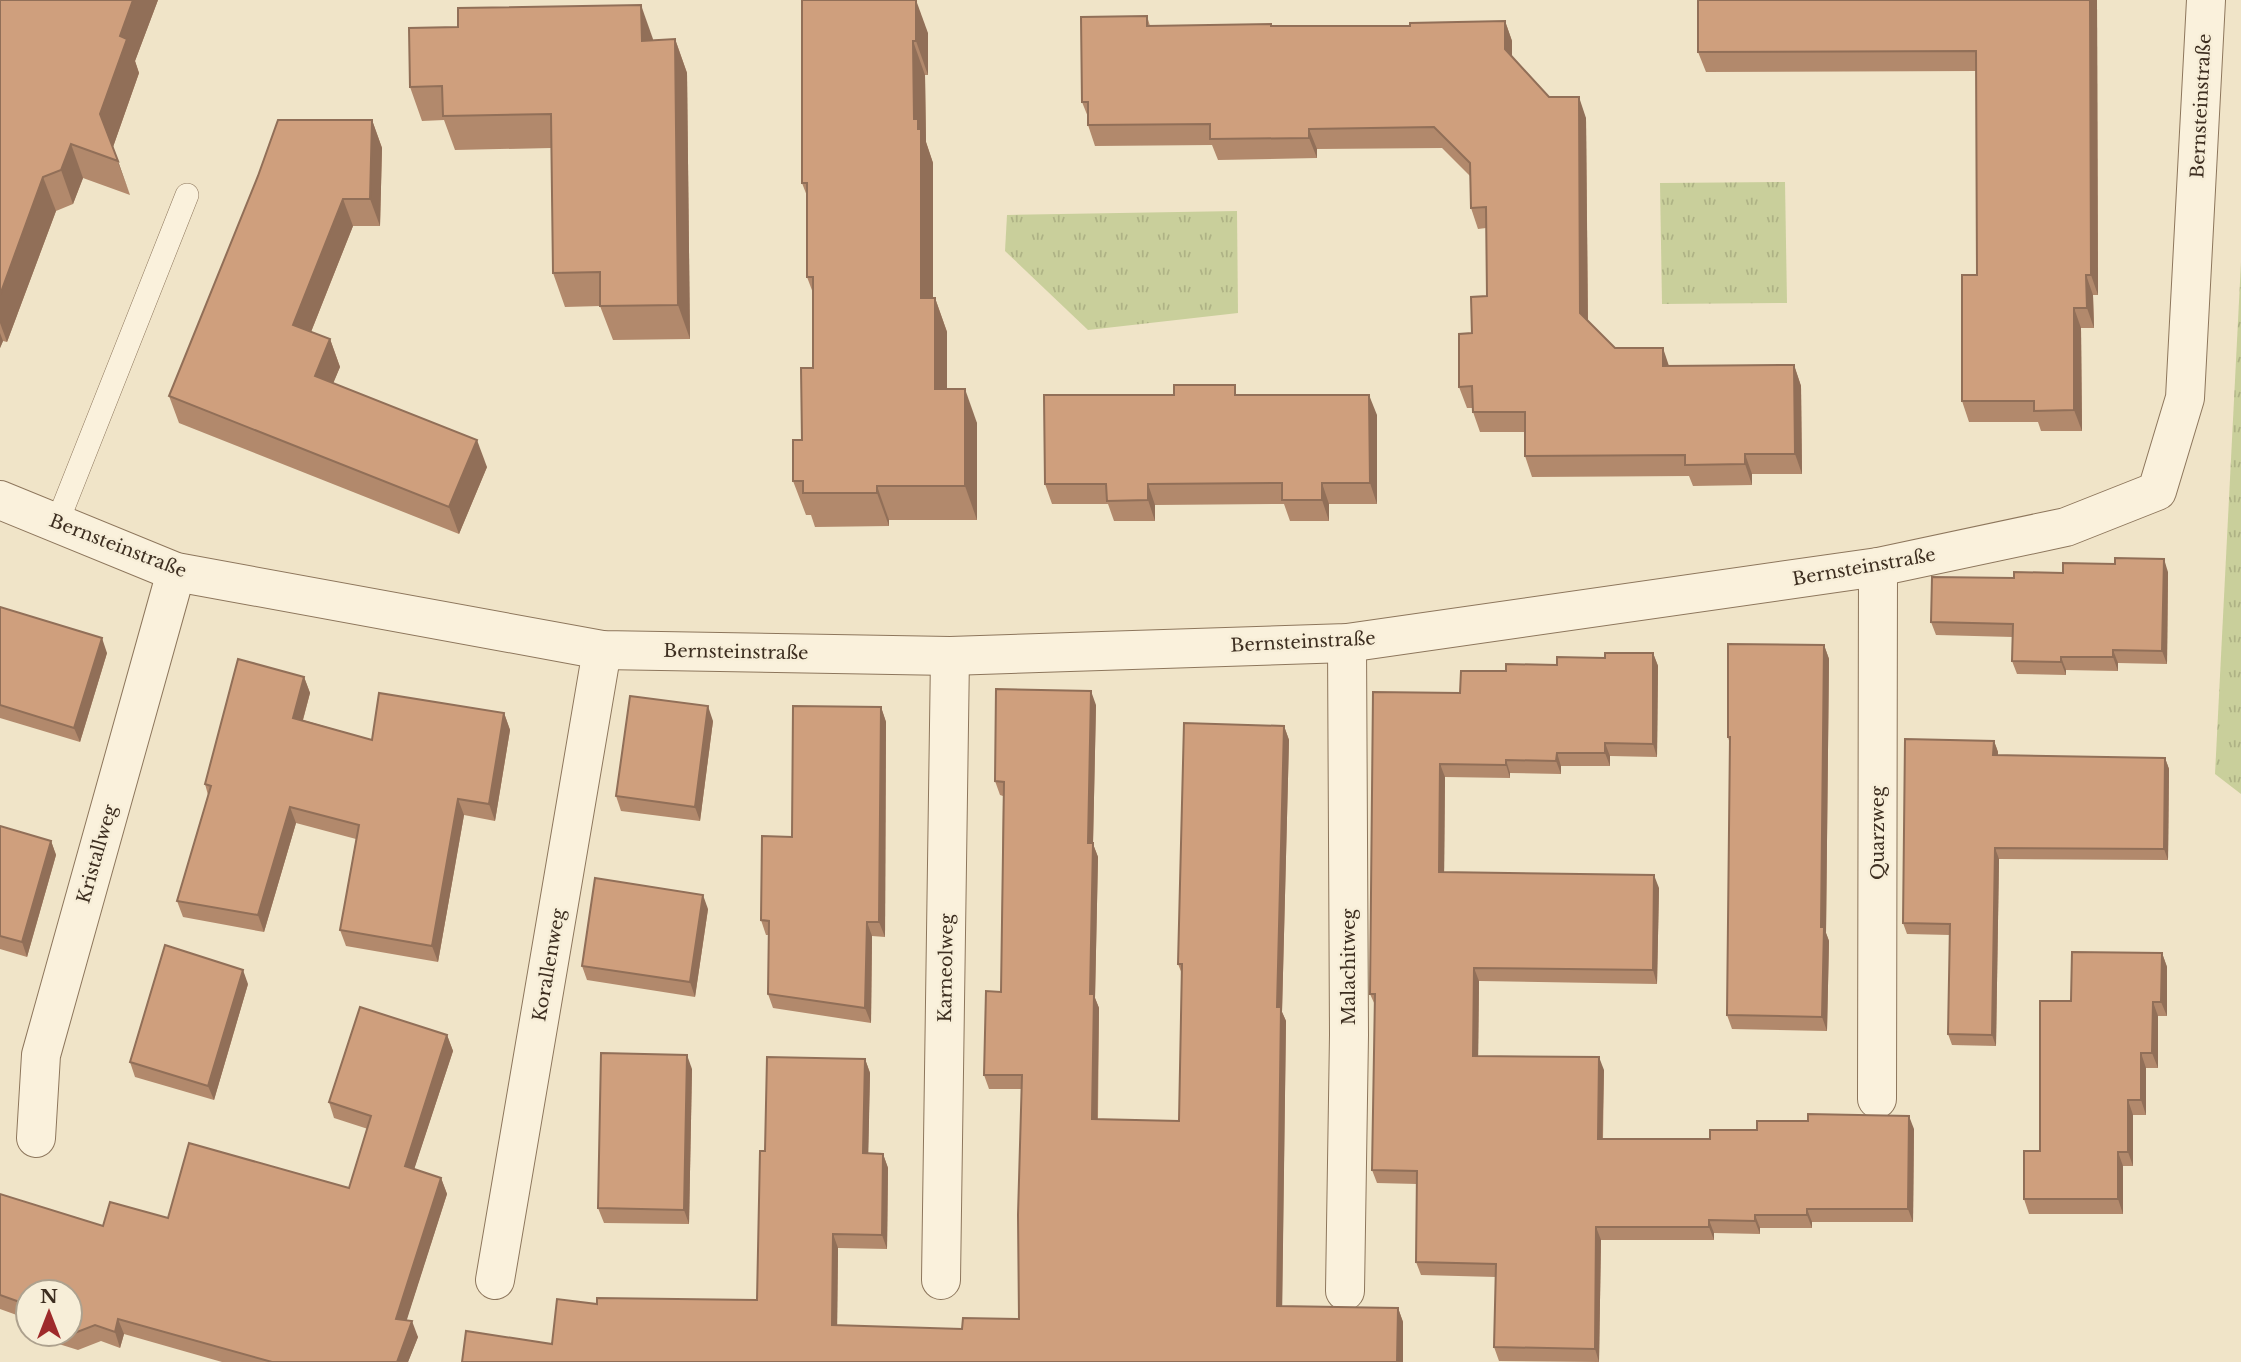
<svg xmlns="http://www.w3.org/2000/svg" width="2241" height="1362" font-family="'Libre Baskerville',serif">
	<style>
		.park { fill: url(#park-tufts) }
		.lines { fill: none; stroke-linecap: round; stroke-linejoin: round }
		.service-casing { stroke: #8d765c; stroke-width: 24 }
		.minor-casing { stroke: #8d765c; stroke-width: 40 }
		.service { stroke: #faf1dc; stroke-width: 23 }
		.minor { stroke: #faf1dc; stroke-width: 38 }
		.wall { fill: #b2896c }
		.shaded-wall { fill: #916f58 }
		.building { fill: #cf9f7d; stroke: #916f58; stroke-width: 2 }
		.labels { text-anchor: middle; dominant-baseline: central; stroke-width: 5; stroke-linejoin: round; paint-order: stroke }
		.street-label { font-size: 18px; fill: #3d2e20; stroke: #f7eed8 }
	</style>
	<defs>
		<pattern id="park-tufts" width="24" height="20" patternUnits="userSpaceOnUse" patternTransform="scale(1.75)"><rect width="24" height="20" fill="#c9cf9b"/><path d="M3 7l-1-3M5 7V3M7 7l1-3M15 17l-1-3M17 17v-4M19 17l1-3" fill="none" stroke="#aeb285"/></pattern>
	</defs>
	<rect width="100%" height="100%" fill="#f0e4c8"/>
	<g class="park">
		<polygon points="1785,182 1787,303 1662,304 1660,183"/>
		<polygon points="1237,211 1238,313 1088,330 1005,251 1007,215"/>
		<polygon points="2241,262 2241,794 2215,774"/>
	</g>
	<g class="lines">
		<g class="service-casing">
			<polyline id="service" points="57,523 187,195"/>
		</g>
		<g class="minor-casing">
			<g id="minor">
				<polyline points="0,500 176,572 602,650 950,656 1347,643 1878,567 2066,527 2157,491 2185,398 2206,0"/>
				<polyline points="1877,1099 1878,567"/>
				<polyline points="36,1138 41,1055 176,572"/>
				<polyline points="495,1280 602,650"/>
				<polyline points="941,1280 950,656"/>
				<polyline points="1345,1291 1349,1035 1347,643"/>
			</g>
		</g>
		<use href="#service" class="service"/>
		<use href="#minor" class="minor"/>
	</g>
	<g class="wall">
		<polygon points="0,0 158,0 135,61 139,73 113,147 130,195 83,178 73,204 56,211 7,342 3,341 0,348"/>
		<polygon points="802,0 928,33 928,75 925,75 926,142 933,163 933,298 935,298 947,332 947,389 977,423 977,520 889,520 889,526 815,527 811,515 806,515 793,481 802,440 813,368 813,293 807,277 807,196 802,183"/>
		<polygon points="2097,0 2098,295 2093,295 2094,328 2081,328 2082,431 2041,431 2038,422 1969,422 1962,401 1977,275 1976,71 1706,72 1698,52"/>
		<polygon points="1147,16 1150,26 1410,26 1505,21 1512,41 1512,58 1549,97 1586,118 1588,321 1615,348 1669,366 1794,365 1801,386 1802,474 1752,474 1752,485 1693,486 1689,476 1532,477 1525,456 1525,432 1480,432 1473,412 1473,408 1467,408 1459,387 1472,333 1487,296 1486,228 1478,229 1471,208 1470,176 1442,148 1317,149 1317,158 1218,160 1212,145 1095,146 1088,125 1088,117 1082,102"/>
		<polygon points="653,39 653,40 675,39 687,73 690,339 613,340 600,306 565,307 553,273 551,148 455,150 444,120 422,121 410,87"/>
		<polygon points="372,120 382,148 380,226 353,226 311,332 330,339 340,367 333,383 487,467 459,534 179,423 169,396"/>
		<polygon points="1174,395 1239,395 1377,415 1377,504 1329,504 1329,521 1290,521 1284,504 1155,505 1155,521 1114,521 1108,504 1052,504 1045,484"/>
		<polygon points="2168,572 2167,664 2118,663 2118,671 2066,670 2066,675 2017,674 2012,661 2013,637 1936,635 1931,622 2014,578 2063,573"/>
		<polygon points="0,607 107,653 80,742 0,718"/>
		<polygon points="1824,645 1829,659 1826,933 1829,941 1827,1031 1732,1029 1727,1015 1730,744 1728,737"/>
		<polygon points="1653,653 1658,666 1657,757 1610,756 1610,766 1561,766 1561,774 1510,773 1510,778 1445,777 1444,872 1659,888 1657,984 1479,981 1478,1056 1604,1070 1603,1139 1710,1139 1914,1129 1913,1222 1812,1222 1812,1228 1760,1228 1760,1234 1714,1233 1714,1240 1601,1240 1599,1362 1499,1361 1494,1347 1496,1277 1421,1275 1416,1262 1417,1184 1377,1183 1372,1170 1375,1005 1370,994 1460,693 1506,671 1605,658"/>
		<polygon points="304,677 310,693 303,720 372,740 504,713 510,730 495,821 464,815 438,962 346,946 340,930 356,839 296,823 264,932 183,917 177,901 208,795 205,784"/>
		<polygon points="1096,705 1093,844 1098,857 1095,998 1099,1008 1098,1119 1179,1121 1182,974 1178,964 1284,726 1289,740 1282,1012 1286,1021 1282,1306 1398,1308 1403,1322 552,1344 597,1304 757,1300 765,1151 865,1059 870,1073 868,1153 883,1154 888,1168 887,1249 838,1248 837,1326 962,1329 1019,1319 1022,1089 989,1089 984,1075 1001,992 1003,796 1000,795 995,781"/>
		<polygon points="881,707 886,722 885,937 872,936 871,1023 773,1008 768,994 769,935 766,935 761,920 792,837"/>
		<polygon points="713,721 700,821 621,811 616,796"/>
		<polygon points="1994,741 1998,752 1998,755 2165,758 2169,769 2168,860 1999,859 1996,1046 1952,1045 1948,1034 1950,935 1907,934 1903,923"/>
		<polygon points="0,826 51,841 56,855 27,957 0,949"/>
		<polygon points="708,909 695,997 587,980 582,966"/>
		<polygon points="2162,953 2167,967 2167,1016 2158,1016 2158,1068 2146,1068 2146,1115 2133,1115 2133,1166 2123,1166 2123,1214 2029,1214 2024,1199 2040,1151 2071,1001"/>
		<polygon points="248,984 214,1100 135,1077 130,1062"/>
		<polygon points="447,1035 453,1051 414,1169 441,1178 447,1194 406,1321 418,1337 408,1362 222,1362 124,1334 120,1348 101,1341 78,1350 30,1335 70,1334 28,1292 28,1328 25,1318 0,1309 0,1194 103,1226 168,1218 349,1188 368,1129 334,1118 329,1102"/>
		<polygon points="692,1069 689,1224 604,1223 598,1208"/>
	</g>
	<g class="shaded-wall">
		<polygon points="133,0 158,0 135,61 139,73 113,147 130,195 100,114 120,36"/>
		<polygon points="916,0 928,33 928,75 916,41"/>
		<polygon points="2090,0 2097,0 2098,295 2091,275"/>
		<polygon points="641,5 653,39 654,75 642,41"/>
		<polygon points="1505,21 1512,41 1512,70 1505,49"/>
		<polygon points="675,39 687,73 690,339 678,305"/>
		<polygon points="913,41 925,75 926,142 933,163 933,332 921,298 914,119"/>
		<polygon points="1579,97 1586,118 1588,334 1580,313"/>
		<polygon points="372,120 382,148 380,226 370,199"/>
		<polygon points="1309,129 1317,149 1317,158 1309,138"/>
		<polygon points="71,144 83,178 73,204 61,170"/>
		<polygon points="43,177 56,211 7,342 0,323 0,295"/>
		<polygon points="343,199 353,226 303,352 293,325"/>
		<polygon points="2086,275 2093,295 2094,328 2087,308"/>
		<polygon points="935,298 947,332 947,423 935,389"/>
		<polygon points="2074,308 2081,328 2082,431 2074,410"/>
		<polygon points="0,333 3,341 0,348"/>
		<polygon points="330,339 340,367 325,403 315,376"/>
		<polygon points="1663,348 1670,369 1663,366"/>
		<polygon points="1794,365 1801,386 1802,474 1795,454"/>
		<polygon points="965,389 977,423 977,520 965,486"/>
		<polygon points="1369,395 1377,415 1377,504 1370,483"/>
		<polygon points="477,440 487,467 459,534 449,507"/>
		<polygon points="1745,454 1752,474 1752,485 1745,464"/>
		<polygon points="1322,483 1329,504 1329,521 1322,500"/>
		<polygon points="1148,484 1155,505 1155,521 1148,500"/>
		<polygon points="877,486 889,520 889,526 877,493"/>
		<polygon points="2164,559 2168,572 2167,664 2162,651"/>
		<polygon points="102,638 107,653 80,742 74,728"/>
		<polygon points="1824,645 1829,659 1826,933 1829,941 1827,1031 1822,1017 1821,927"/>
		<polygon points="2113,650 2118,663 2118,671 2113,657"/>
		<polygon points="1653,653 1658,666 1657,757 1653,744"/>
		<polygon points="2061,657 2066,670 2066,675 2061,662"/>
		<polygon points="304,677 310,693 299,734 293,718"/>
		<polygon points="1091,691 1096,705 1093,844 1098,857 1095,998 1099,1008 1097,1133 1092,1119 1088,843"/>
		<polygon points="708,706 713,721 700,821 695,807"/>
		<polygon points="881,707 886,722 885,937 879,922"/>
		<polygon points="504,713 510,730 495,821 489,804"/>
		<polygon points="1284,726 1289,740 1282,1012 1286,1021 1282,1320 1277,1306 1277,1007"/>
		<polygon points="1994,741 1998,752 1997,766 1993,755"/>
		<polygon points="1605,743 1610,756 1610,766 1605,753"/>
		<polygon points="1557,753 1561,766 1561,774 1556,761"/>
		<polygon points="2165,758 2169,769 2168,860 2164,849"/>
		<polygon points="1506,760 1510,773 1510,778 1506,765"/>
		<polygon points="1440,764 1445,777 1444,885 1439,872"/>
		<polygon points="458,799 464,815 438,962 432,946"/>
		<polygon points="290,807 296,823 264,932 258,915"/>
		<polygon points="51,841 56,855 27,957 22,942"/>
		<polygon points="1995,848 1999,859 1996,1046 1992,1035"/>
		<polygon points="1654,875 1659,888 1657,984 1653,970"/>
		<polygon points="703,895 708,909 695,997 690,982"/>
		<polygon points="867,922 872,936 871,1023 865,1008"/>
		<polygon points="2162,953 2167,967 2167,1016 2161,1002"/>
		<polygon points="1474,968 1479,981 1478,1069 1473,1056"/>
		<polygon points="243,970 248,984 214,1100 208,1086"/>
		<polygon points="2153,1002 2158,1016 2158,1068 2152,1053"/>
		<polygon points="447,1035 453,1051 410,1182 405,1166"/>
		<polygon points="2141,1053 2146,1068 2146,1115 2141,1100"/>
		<polygon points="687,1055 692,1069 689,1224 684,1210"/>
		<polygon points="1599,1057 1604,1070 1602,1152 1598,1139"/>
		<polygon points="865,1059 870,1073 868,1167 863,1153"/>
		<polygon points="2128,1100 2133,1115 2133,1166 2128,1152"/>
		<polygon points="1909,1116 1914,1129 1913,1222 1908,1209"/>
		<polygon points="2118,1152 2123,1166 2123,1214 2118,1199"/>
		<polygon points="883,1154 888,1168 887,1249 882,1235"/>
		<polygon points="441,1178 447,1194 402,1335 396,1319"/>
		<polygon points="1807,1209 1812,1222 1812,1228 1807,1215"/>
		<polygon points="1755,1215 1760,1228 1760,1234 1755,1221"/>
		<polygon points="1709,1220 1714,1233 1714,1240 1709,1227"/>
		<polygon points="1596,1227 1601,1240 1599,1362 1595,1349"/>
		<polygon points="833,1234 838,1248 837,1339 832,1325"/>
		<polygon points="1398,1308 1403,1322 1403,1362 1397,1362"/>
		<polygon points="118,1319 124,1334 120,1348 115,1332"/>
		<polygon points="412,1321 418,1337 408,1362 397,1362"/>
	</g>
	<g class="building">
		<polygon points="0,0 133,0 120,36 127,39 100,114 118,161 71,144 61,170 43,177 0,295"/>
		<polygon points="802,0 916,0 916,41 913,41 914,119 918,119 918,129 921,129 921,298 935,298 935,389 965,389 965,486 877,486 877,493 803,493 803,481 793,481 793,440 802,440 801,368 813,368 813,277 807,277 807,183 802,183"/>
		<polygon points="1698,0 2090,0 2091,275 2086,275 2087,308 2074,308 2074,410 2034,411 2034,401 1962,401 1962,275 1977,275 1976,51 1698,52"/>
		<polygon points="641,5 642,41 675,39 678,305 600,306 600,272 553,273 551,114 443,116 442,86 410,87 409,28 458,27 458,8"/>
		<polygon points="1147,16 1147,26 1271,24 1271,26 1410,26 1410,23 1505,21 1505,49 1549,97 1579,97 1580,313 1615,348 1663,348 1663,366 1794,365 1795,454 1745,454 1745,464 1685,465 1685,455 1525,456 1525,412 1473,412 1472,386 1459,387 1459,334 1472,333 1471,297 1487,296 1486,207 1471,208 1470,163 1434,127 1309,129 1309,138 1210,139 1210,124 1088,125 1088,102 1082,102 1081,17"/>
		<polygon points="278,120 372,120 370,199 343,199 293,325 330,339 315,376 477,440 449,507 169,396 258,176"/>
		<polygon points="1174,385 1235,385 1235,395 1369,395 1370,483 1322,483 1322,500 1282,500 1282,483 1148,484 1148,500 1107,501 1106,484 1045,484 1044,395 1174,395"/>
		<polygon points="2115,558 2164,559 2162,651 2113,650 2113,657 2061,657 2061,662 2012,661 2013,624 1931,622 1932,577 2014,578 2014,572 2063,573 2063,563 2115,564"/>
		<polygon points="0,607 102,638 74,728 0,705"/>
		<polygon points="1728,644 1824,645 1821,927 1824,927 1822,1017 1727,1015 1730,737 1728,737"/>
		<polygon points="1605,653 1653,653 1653,744 1605,743 1605,753 1557,753 1556,761 1506,760 1506,765 1440,764 1439,872 1654,875 1653,970 1474,968 1473,1056 1599,1057 1598,1139 1710,1139 1710,1130 1757,1130 1757,1121 1808,1121 1808,1114 1909,1116 1908,1209 1807,1209 1807,1215 1755,1215 1755,1221 1709,1220 1709,1227 1596,1227 1595,1349 1494,1347 1496,1264 1416,1262 1417,1171 1372,1170 1375,994 1370,994 1373,692 1460,693 1461,671 1506,671 1506,664 1557,665 1557,657 1605,658"/>
		<polygon points="238,659 304,677 293,718 372,740 379,693 504,713 489,804 458,799 432,946 340,930 359,825 290,807 258,915 177,901 211,786 205,784"/>
		<polygon points="996,689 1091,691 1088,843 1093,843 1090,994 1094,994 1092,1119 1179,1121 1182,964 1178,964 1184,723 1284,726 1277,1007 1281,1007 1277,1306 1398,1308 1397,1362 462,1362 466,1331 552,1344 557,1299 597,1304 597,1298 757,1300 760,1151 765,1151 767,1057 865,1059 863,1153 883,1154 882,1235 833,1234 832,1325 962,1329 963,1318 1019,1319 1018,1215 1022,1075 984,1075 986,991 1001,992 1004,782 995,781"/>
		<polygon points="630,696 708,706 695,807 616,796"/>
		<polygon points="793,706 881,707 879,922 867,922 865,1008 768,994 769,921 761,920 762,836 792,837"/>
		<polygon points="1905,739 1994,741 1993,755 2165,758 2164,849 1995,848 1992,1035 1948,1034 1950,924 1903,923"/>
		<polygon points="0,826 51,841 22,942 0,936"/>
		<polygon points="595,878 703,895 690,982 582,966"/>
		<polygon points="165,945 243,970 208,1086 130,1062"/>
		<polygon points="2072,952 2162,953 2161,1002 2153,1002 2152,1053 2141,1053 2141,1100 2128,1100 2128,1152 2118,1152 2118,1199 2024,1199 2024,1151 2040,1151 2040,1001 2071,1001"/>
		<polygon points="360,1007 447,1035 405,1166 441,1178 396,1319 412,1321 397,1362 272,1362 118,1319 115,1332 95,1325 72,1334 70,1334 70,1292 28,1292 28,1305 0,1295 0,1194 103,1226 110,1202 168,1218 189,1143 349,1188 371,1116 329,1102"/>
		<polygon points="601,1053 687,1055 684,1210 598,1208"/>
		<polygon points="28,1308 28,1320 25,1319"/>
	</g>
	<g class="labels">
		<g class="street-label">
			<text transform="translate(2201 106) rotate(-87)">Bernsteinstraße</text>
			<text transform="translate(118 546) rotate(21)">Bernsteinstraße</text>
			<text transform="translate(1864 567) rotate(-10)">Bernsteinstraße</text>
			<text transform="translate(1303 642) rotate(-3)">Bernsteinstraße</text>
			<text transform="translate(736 652) rotate(1)">Bernsteinstraße</text>
			<text transform="translate(1878 833) rotate(-90)">Quarzweg</text>
			<text transform="translate(97 854) rotate(-74)">Kristallweg</text>
			<text transform="translate(549 965) rotate(-80)">Korallenweg</text>
			<text transform="translate(1349 967) rotate(-90)">Malachitweg</text>
			<text transform="translate(946 968) rotate(-89)">Karneolweg</text>
		</g>
	</g>
	<g transform="translate(49 1313)"><circle r="33" fill="#f7eed8" stroke="#ada18e" stroke-width="2"/>
	<path d="M0-5L12 26L0 18L-12 26Z" fill="#9e2a2b"/>
	<text y="-10" font-size="19" font-weight="bold" text-anchor="middle" fill="#3d2e20">N</text>
	</g>
</svg>
